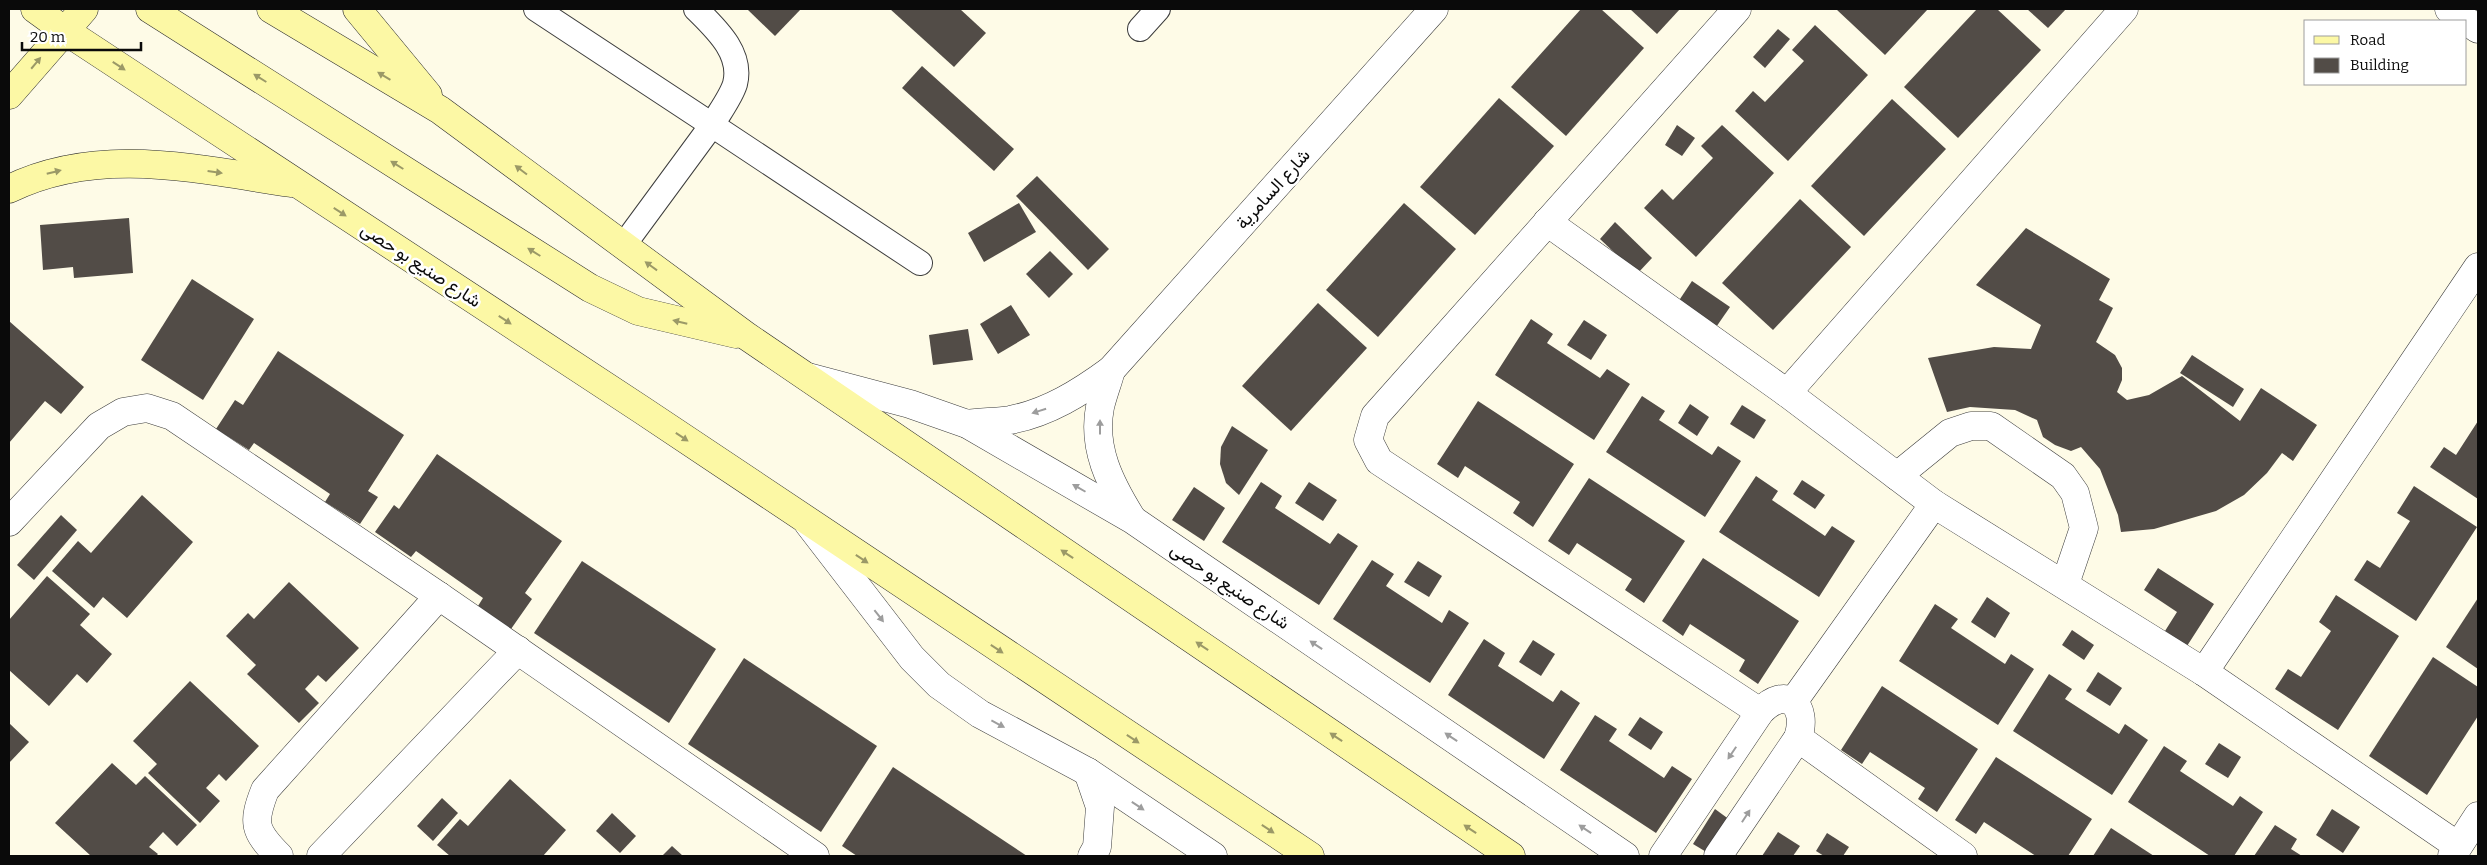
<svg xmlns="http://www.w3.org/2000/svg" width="2487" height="865" font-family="Bitter,Vazirmatn,serif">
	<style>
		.building { fill: #524c47 }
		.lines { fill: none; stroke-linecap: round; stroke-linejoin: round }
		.lane-casing { stroke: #3d3d3d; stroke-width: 26 }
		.street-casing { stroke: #3d3d3d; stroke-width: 29 }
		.secondary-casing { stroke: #2c2c2c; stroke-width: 29 }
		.lane { stroke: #fff; stroke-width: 24 }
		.street { stroke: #fff; stroke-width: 28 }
		.secondary { stroke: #fcf8a5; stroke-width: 28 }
		.oneway { fill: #9b9967 }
		.oneway2 { fill: #9d9d9d }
		.labels { text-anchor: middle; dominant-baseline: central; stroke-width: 5; stroke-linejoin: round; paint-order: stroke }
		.street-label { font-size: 18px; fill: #0a0a0a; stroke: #fff }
	</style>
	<rect width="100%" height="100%" fill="#fefbe7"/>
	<g class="building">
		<polygon points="747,9 801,9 775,36"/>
		<polygon points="890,9 960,9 986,33 954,67"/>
		<polygon points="1581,9 1601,9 1644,48 1566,136 1511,87"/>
		<polygon points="1630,9 1680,9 1657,34"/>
		<polygon points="1836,9 1928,9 1885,55"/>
		<polygon points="1977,9 1997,9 2041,50 1958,138 1904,87"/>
		<polygon points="2027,9 2066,9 2048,28"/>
		<polygon points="1815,25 1868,75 1788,161 1735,111 1753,91 1765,102 1804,61 1792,50"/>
		<polygon points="1778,29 1790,39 1765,68 1753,57"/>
		<polygon points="922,66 1014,149 994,171 902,88"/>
		<polygon points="1499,98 1554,146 1475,235 1420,187"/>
		<polygon points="1892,99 1946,149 1864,236 1811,186"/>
		<polygon points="1677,125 1695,138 1682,156 1665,145"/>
		<polygon points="1722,125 1774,173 1696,257 1644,208 1662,189 1673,200 1713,158 1701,146"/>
		<polygon points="1037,176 1109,249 1088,270 1016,196"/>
		<polygon points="1800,199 1851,247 1773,330 1722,283"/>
		<polygon points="1019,203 1036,232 984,262 968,233"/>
		<polygon points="1404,203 1456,249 1378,337 1326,290"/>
		<polygon points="129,218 133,273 74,278 73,267 43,270 40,225"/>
		<polygon points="1615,222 1652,258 1637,274 1600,239"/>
		<polygon points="2026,228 2110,279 2099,300 2113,308 2096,342 2115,355 2122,368 2122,380 2117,392 2127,400 2149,395 2182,376 2240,421 2261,388 2317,425 2293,461 2282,453 2267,473 2244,495 2216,511 2154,529 2121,532 2118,515 2100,469 2081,447 2071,451 2055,445 2043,437 2037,420 2015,410 1970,407 1947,412 1928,358 1994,347 2031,349 2041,325 1976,285"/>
		<polygon points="1050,251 1073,274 1049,298 1026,274"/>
		<polygon points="192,279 254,319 203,400 141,360"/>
		<polygon points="1692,281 1730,307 1712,333 1674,308"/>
		<polygon points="1318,303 1367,348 1291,431 1242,386"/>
		<polygon points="1011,305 1030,335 998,354 980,324"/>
		<polygon points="1531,319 1553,334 1547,343 1600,378 1607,369 1630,384 1594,440 1495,375"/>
		<polygon points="1584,320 1607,335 1591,360 1567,345"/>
		<polygon points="9,321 84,387 61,414 45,401 9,443"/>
		<polygon points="968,329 973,360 933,365 929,335"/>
		<polygon points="278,351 404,435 368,491 378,497 360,524 325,502 330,494 254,443 249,450 216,429 235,400 243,405"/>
		<polygon points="2192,355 2244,389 2233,407 2180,373"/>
		<polygon points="1642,396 1665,411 1659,420 1712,455 1718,446 1741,461 1705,517 1606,452"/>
		<polygon points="1478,401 1574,464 1533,527 1513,513 1520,502 1465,466 1458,478 1437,464"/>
		<polygon points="1690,404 1709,417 1697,436 1678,423"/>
		<polygon points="1742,405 1766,420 1754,439 1730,424"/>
		<polygon points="2478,421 2478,499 2430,467 2444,447 2456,455"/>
		<polygon points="1232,426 1268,450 1239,495 1226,483 1220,464 1221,447"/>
		<polygon points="437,454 562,541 525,593 532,599 511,629 478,606 483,598 416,551 411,557 375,532 394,505 399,509"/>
		<polygon points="1756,476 1778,491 1772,500 1825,536 1832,526 1855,541 1819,597 1719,532"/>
		<polygon points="1589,478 1685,541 1644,603 1625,590 1632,579 1577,543 1569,555 1548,541"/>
		<polygon points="1802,480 1825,495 1815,509 1793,494"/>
		<polygon points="1261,482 1282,496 1275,508 1330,544 1338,533 1358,546 1319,605 1222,542"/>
		<polygon points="1309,482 1337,500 1323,521 1295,503"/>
		<polygon points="2414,486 2477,527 2416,621 2354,580 2367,560 2380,568 2410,521 2397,513"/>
		<polygon points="1194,487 1225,508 1204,541 1172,520"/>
		<polygon points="142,495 193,542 127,618 103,597 94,608 52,571 78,541 91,553"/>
		<polygon points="61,515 77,530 34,580 17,565"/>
		<polygon points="1703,558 1799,621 1758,684 1739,671 1745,660 1690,624 1683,636 1662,621"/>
		<polygon points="1372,560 1394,574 1386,586 1442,623 1449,610 1469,623 1430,683 1333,619"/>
		<polygon points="582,561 716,649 669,723 534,633"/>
		<polygon points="1418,561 1442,576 1429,597 1404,582"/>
		<polygon points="2158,568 2214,604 2187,646 2165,631 2177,612 2144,590"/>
		<polygon points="47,576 90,614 80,625 112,654 87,683 77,674 49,706 9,670 9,620"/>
		<polygon points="289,582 359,648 326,682 318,675 305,689 319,703 299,723 247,674 256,665 226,636 248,613 254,619"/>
		<polygon points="2336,595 2399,636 2338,730 2275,689 2288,669 2301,677 2331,631 2319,622"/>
		<polygon points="1987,597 2010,613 1995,638 1971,622"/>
		<polygon points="2478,598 2478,669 2446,647"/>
		<polygon points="1935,604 1958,619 1951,628 2005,664 2011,654 2034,669 1998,725 1899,661"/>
		<polygon points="2072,630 2094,645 2084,660 2062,645"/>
		<polygon points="1484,639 1505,653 1498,666 1553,702 1561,690 1580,703 1544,759 1448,695"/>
		<polygon points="1533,640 1555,654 1541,676 1519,662"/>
		<polygon points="2433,657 2478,687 2478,716 2427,795 2369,756"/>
		<polygon points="744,658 877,746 821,832 688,744"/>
		<polygon points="2098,672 2122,688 2110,706 2086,691"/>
		<polygon points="2049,674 2072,689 2065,699 2119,734 2125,724 2148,740 2112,795 2013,731"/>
		<polygon points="190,681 259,746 226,781 219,774 206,788 220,801 200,823 148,773 157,764 133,741"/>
		<polygon points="1882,686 1978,749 1937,812 1918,799 1925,788 1870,752 1862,764 1841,750"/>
		<polygon points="1595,715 1617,729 1609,741 1664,778 1672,766 1692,779 1656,833 1560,770"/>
		<polygon points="1640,717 1663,732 1651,750 1628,735"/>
		<polygon points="9,723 29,742 9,763"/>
		<polygon points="2219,743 2241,757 2228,778 2205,764"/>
		<polygon points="2164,746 2187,761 2180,771 2233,806 2240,796 2263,812 2234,856 2210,856 2128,802"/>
		<polygon points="1996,757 2092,819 2068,856 2036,856 1984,822 1976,834 1955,820"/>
		<polygon points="112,763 136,785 145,776 197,825 177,846 163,832 149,847 158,854 156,856 91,856 55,823"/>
		<polygon points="893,767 1027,856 857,856 842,846"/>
		<polygon points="510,779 566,830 543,856 450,856 437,845 460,819 468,826"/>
		<polygon points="442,798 458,813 433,841 417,826"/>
		<polygon points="1715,809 1730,820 1708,853 1693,844"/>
		<polygon points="2332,809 2360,827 2343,853 2316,835"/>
		<polygon points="612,813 636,836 620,853 596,831"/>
		<polygon points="2275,825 2297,839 2291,849 2302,856 2254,856"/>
		<polygon points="2111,828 2154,856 2093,856"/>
		<polygon points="1778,832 1800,846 1793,856 1762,856"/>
		<polygon points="1827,833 1849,847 1843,856 1824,856 1816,851"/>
		<polygon points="672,846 683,856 662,856"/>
	</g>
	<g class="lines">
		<g class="lane-casing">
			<g id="lane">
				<path d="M536,9l176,116c7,-12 19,-28 23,-41 8,-31 -20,-56 -39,-75"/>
				<polyline points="1140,29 1158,9"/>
				<polyline points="623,246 712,125 920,263"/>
			</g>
		</g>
		<g class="street-casing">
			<g id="street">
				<polyline points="1737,9 1375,416 1368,440 1379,461 1760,712"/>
				<polyline points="2449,9 2478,29"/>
				<polyline points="1547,222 1787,393 1934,504 2204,672 2458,846"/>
				<path d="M1111,370c-3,12 -8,24 -11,37 -8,41 10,76 31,110"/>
				<polyline points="808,377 910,404 967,424 1133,520 1625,856"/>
				<polyline points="1787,393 2124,9"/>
				<path d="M967,424c15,-2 29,-2 43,-4 38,-7 71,-28 101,-50l323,-361"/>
				<polyline points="1897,476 1950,433 1971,426 1991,426 2063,476 2075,493 2084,528 2065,584"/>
				<polyline points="9,522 99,426 123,412 147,408 172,416 439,596 815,856"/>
				<polyline points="808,523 912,658 939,685 980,714 1088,772 1213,856"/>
				<polyline points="2204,672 2478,267"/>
				<polyline points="1793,702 1934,504"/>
				<polyline points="1798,738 1963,856"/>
				<polyline points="1088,772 1100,807 1097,847 1092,856"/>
				<path d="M279,856c-25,-25 -27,-33 -14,-66l174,-194"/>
				<polyline points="321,856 518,650"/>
				<path d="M1663,856l97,-144c26,-28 49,-7 38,26l-80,118"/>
				<polyline points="2452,856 2478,816"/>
			</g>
		</g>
		<g class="secondary-casing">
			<g id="secondary">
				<polyline points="35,9 64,30 642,410 1310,856"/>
				<polyline points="150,9 590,288 638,311 736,334"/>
				<polyline points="271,9 440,110 745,335 1511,856"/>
				<polyline points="357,9 428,95"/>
				<polyline points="9,95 84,9"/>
				<path d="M9,189c90,-44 187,-20 282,-6"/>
			</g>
		</g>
		<use href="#lane" class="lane"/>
		<use href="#street" class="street"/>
		<use href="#secondary" class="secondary"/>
	</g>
	<defs><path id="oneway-solid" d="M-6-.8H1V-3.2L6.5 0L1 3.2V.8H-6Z" transform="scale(1.25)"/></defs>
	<g class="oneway">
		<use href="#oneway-solid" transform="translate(36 63) rotate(-50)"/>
		<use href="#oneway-solid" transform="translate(119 66) rotate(33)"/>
		<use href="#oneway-solid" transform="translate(384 76) rotate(-149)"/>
		<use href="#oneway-solid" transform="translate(260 78) rotate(-148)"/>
		<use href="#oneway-solid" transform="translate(397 165) rotate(-148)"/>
		<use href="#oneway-solid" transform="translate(521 170) rotate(-143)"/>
		<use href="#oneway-solid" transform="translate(54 172) rotate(-14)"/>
		<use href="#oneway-solid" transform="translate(215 172) rotate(8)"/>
		<use href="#oneway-solid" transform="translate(340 212) rotate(33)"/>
		<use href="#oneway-solid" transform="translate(534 252) rotate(-148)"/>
		<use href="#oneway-solid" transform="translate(651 266) rotate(-144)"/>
		<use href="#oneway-solid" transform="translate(505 320) rotate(33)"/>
		<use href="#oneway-solid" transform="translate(680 322) rotate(-166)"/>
		<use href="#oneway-solid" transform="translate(682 437) rotate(34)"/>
		<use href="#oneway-solid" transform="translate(1067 554) rotate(-146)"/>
		<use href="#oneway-solid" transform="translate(862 559) rotate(34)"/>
		<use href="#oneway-solid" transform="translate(1202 646) rotate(-146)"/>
		<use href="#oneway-solid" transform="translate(997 649) rotate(34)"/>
		<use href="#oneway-solid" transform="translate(1336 737) rotate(-146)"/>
		<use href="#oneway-solid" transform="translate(1133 739) rotate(34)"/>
		<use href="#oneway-solid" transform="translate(1268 829) rotate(34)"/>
		<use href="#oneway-solid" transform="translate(1470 829) rotate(-146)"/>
	</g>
	<g class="oneway2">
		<use href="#oneway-solid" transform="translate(1039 411) rotate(162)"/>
		<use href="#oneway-solid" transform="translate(1100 427) rotate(-90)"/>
		<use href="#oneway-solid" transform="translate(1079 488) rotate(-150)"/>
		<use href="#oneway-solid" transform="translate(879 616) rotate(52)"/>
		<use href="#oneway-solid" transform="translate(1316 645) rotate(-146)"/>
		<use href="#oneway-solid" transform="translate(998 724) rotate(28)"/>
		<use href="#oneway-solid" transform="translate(1451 737) rotate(-146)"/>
		<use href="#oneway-solid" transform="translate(1732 753) rotate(124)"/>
		<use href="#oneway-solid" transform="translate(1138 806) rotate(34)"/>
		<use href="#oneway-solid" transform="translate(1746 816) rotate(-57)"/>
		<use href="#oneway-solid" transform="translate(1585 829) rotate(-146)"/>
	</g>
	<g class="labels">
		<g class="street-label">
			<text transform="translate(1273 189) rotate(-48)">شارع السامرية</text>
			<text transform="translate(421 265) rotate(33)">شارع صنيع بو حصى</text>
			<text transform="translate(1230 586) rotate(34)">شارع صنيع بو حصى</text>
		</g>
	</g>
	<rect width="2487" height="865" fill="none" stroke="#0a0a0a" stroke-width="20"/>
	<rect x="2304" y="20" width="162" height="65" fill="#ffffff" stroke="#9d9d9d"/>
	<rect x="2314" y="36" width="25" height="8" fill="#fcf8a5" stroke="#9d9d9d"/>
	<text x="2350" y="45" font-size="15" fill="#0a0a0a">Road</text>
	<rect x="2314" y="58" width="25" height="15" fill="#524c47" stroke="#9d9d9d"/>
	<text x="2350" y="70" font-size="15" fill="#0a0a0a">Building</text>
	<path d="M22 42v8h119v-8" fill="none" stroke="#0a0a0a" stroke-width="2.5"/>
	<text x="30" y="42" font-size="15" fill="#0a0a0a" stroke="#ffffff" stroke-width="4" paint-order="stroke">20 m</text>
</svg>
